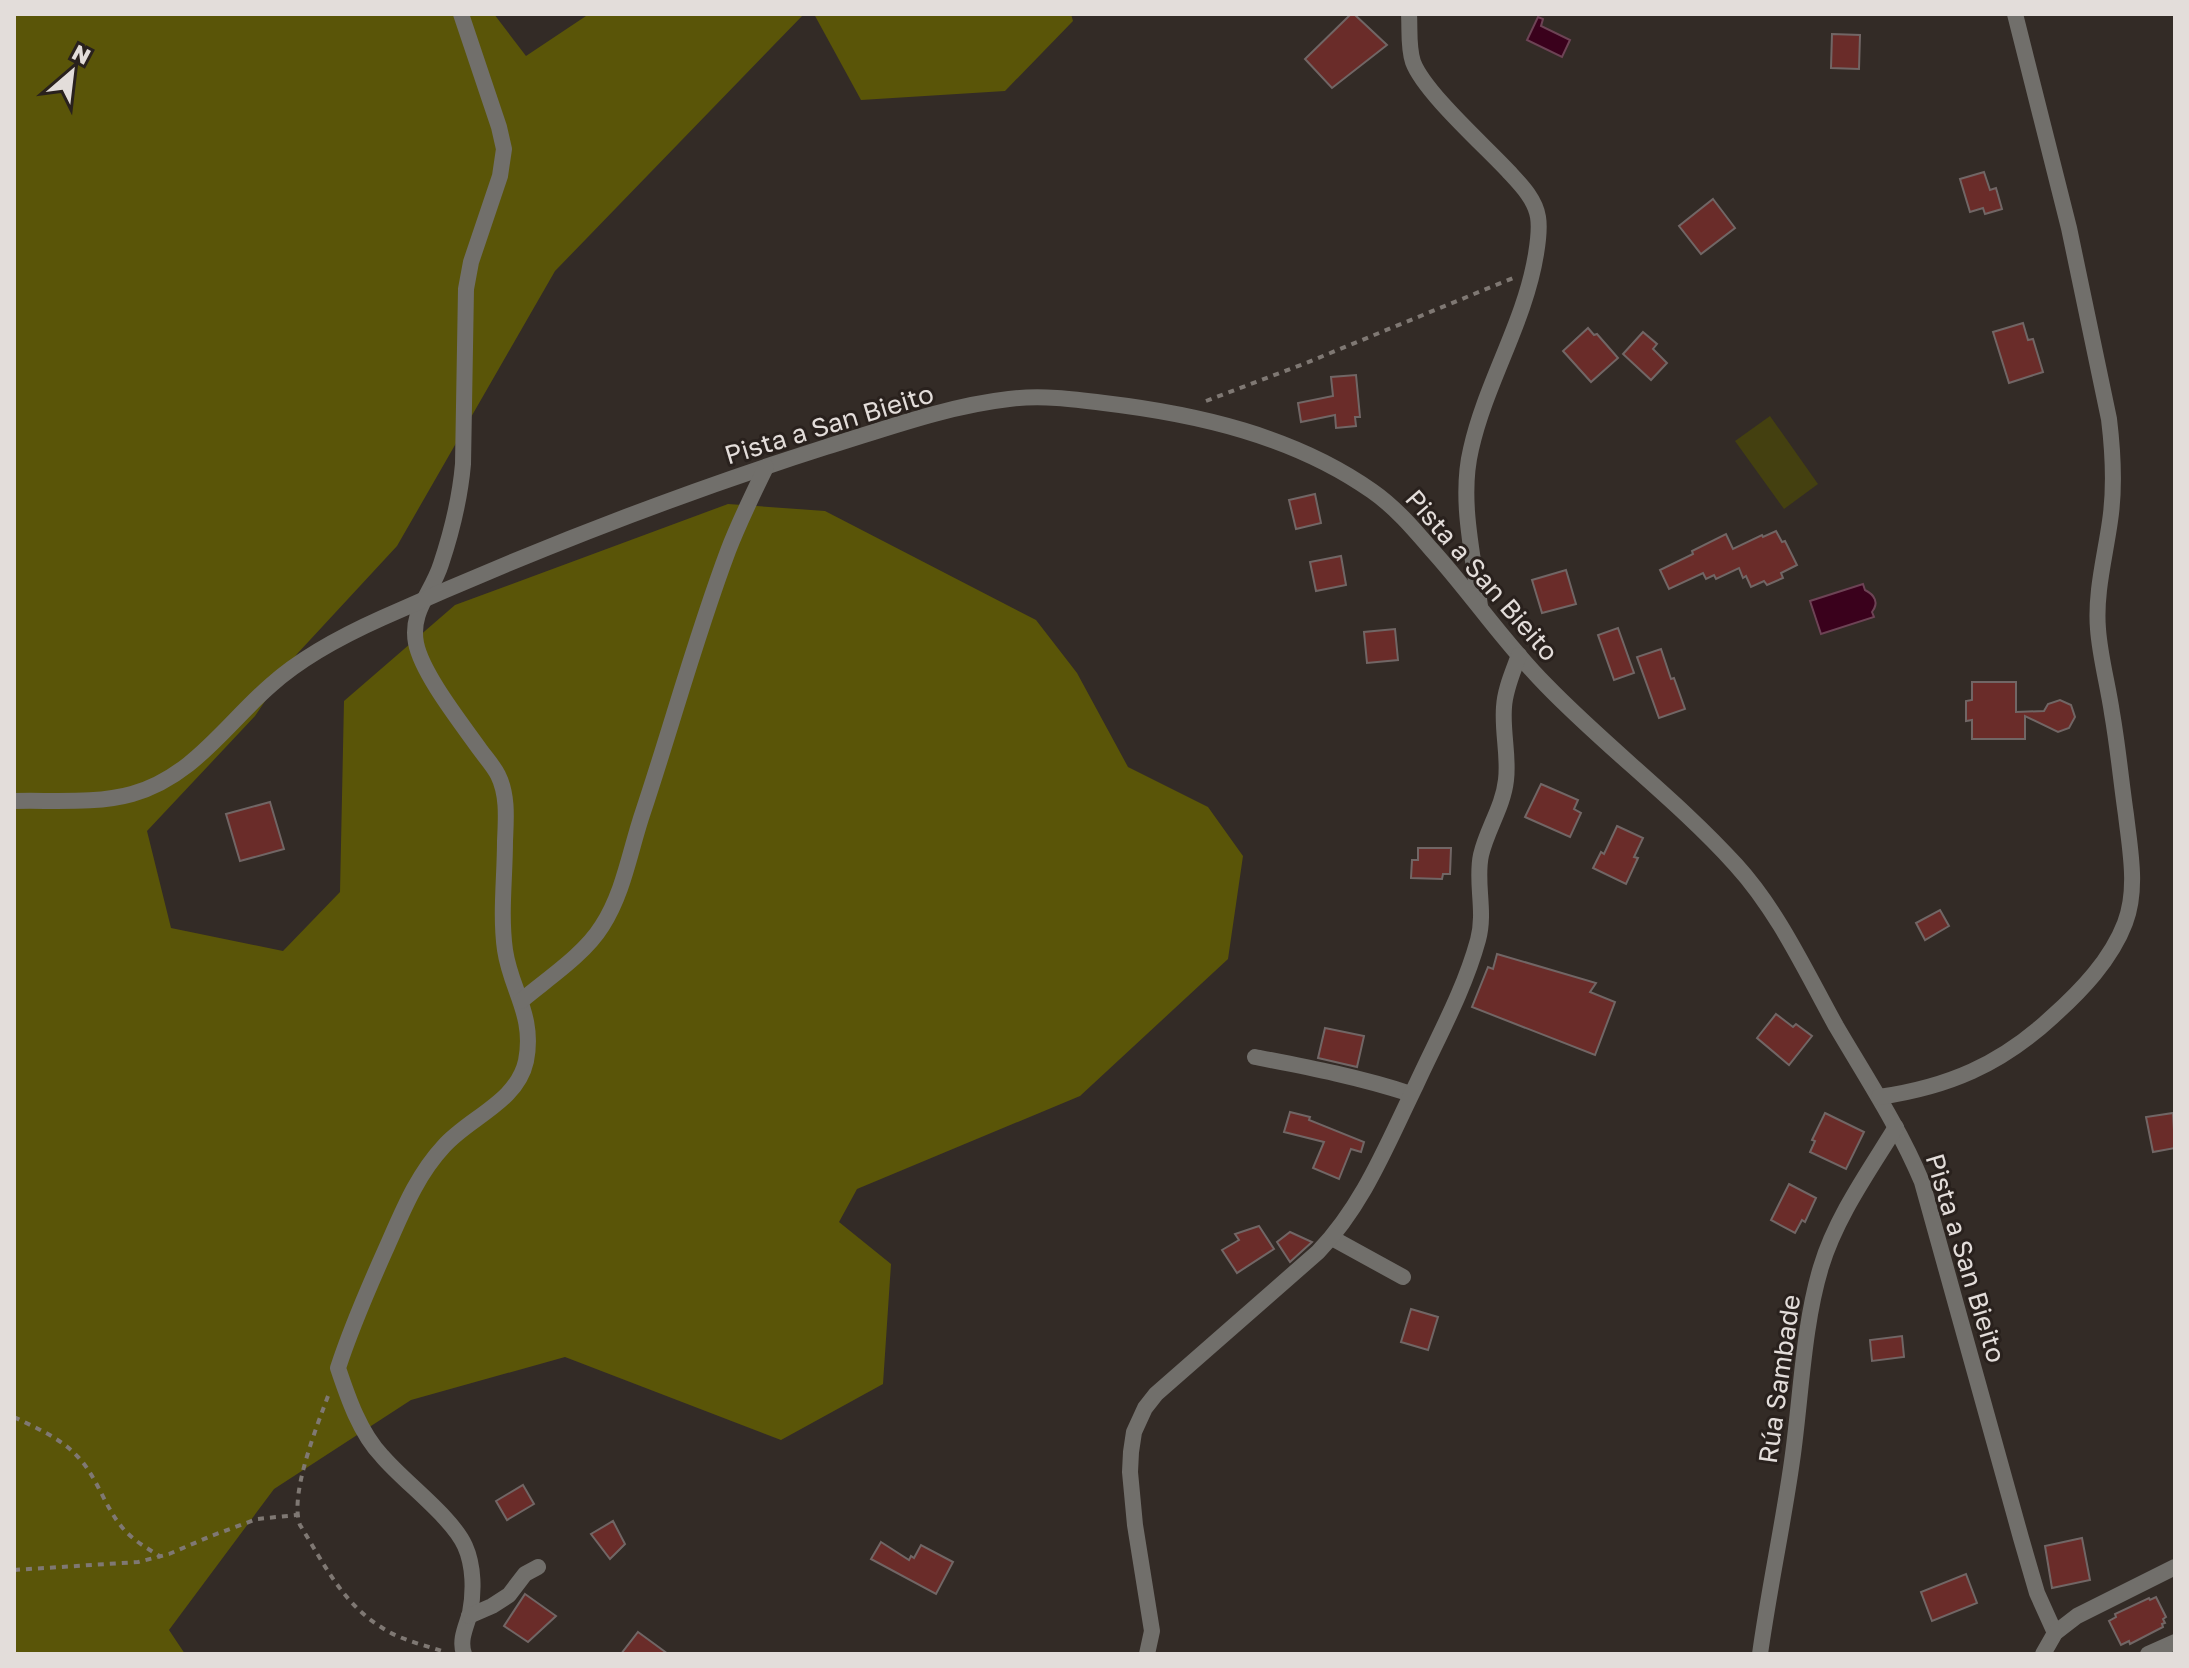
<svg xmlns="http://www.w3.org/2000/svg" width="2189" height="1668" font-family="'Golos Text',sans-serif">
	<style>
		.green { fill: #444010 }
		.forest { fill: #5a5508 }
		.water { fill: #3a011c; stroke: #6d4355; stroke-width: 2 }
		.building { fill: #6a2c29; stroke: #716665; stroke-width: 2 }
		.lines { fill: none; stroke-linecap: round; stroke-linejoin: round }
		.path { stroke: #7f7873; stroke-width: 4; stroke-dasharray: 6 6; stroke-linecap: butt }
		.minor { stroke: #716f6b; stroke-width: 16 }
		.labels { text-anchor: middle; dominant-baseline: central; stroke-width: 6; stroke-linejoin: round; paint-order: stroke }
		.street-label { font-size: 26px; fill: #e3ddda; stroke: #29211d }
	</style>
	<rect width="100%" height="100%" fill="#332b26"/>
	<polygon class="green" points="1770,416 1818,484 1784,509 1735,441"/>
	<g class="forest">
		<polygon points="14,14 494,14 526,56 589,14 804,14 555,271 397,546 297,654 255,716 147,831 171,928 283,951 340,892 344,701 455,605 728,504 825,511 1036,620 1077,673 1128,767 1208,807 1243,856 1228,959 1080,1096 857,1189 839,1222 891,1264 883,1384 781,1440 565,1357 411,1400 274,1489 169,1630 185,1654 14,1654"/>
		<polygon points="814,14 1071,14 1073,21 1005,91 861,100"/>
	</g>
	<g class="water">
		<polygon points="1538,17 1543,19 1541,26 1570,40 1562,57 1527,40"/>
		<path d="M1863,584l2,6c10,5 14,13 7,22l2,5 -53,17 -11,-33z"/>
	</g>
	<g class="building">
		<polygon points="1351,14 1354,14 1387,45 1332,88 1305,59"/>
		<polygon points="1832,34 1860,35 1859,69 1831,68"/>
		<polygon points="1984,172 1990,190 1996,188 2002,209 1985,214 1983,208 1970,212 1960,179"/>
		<polygon points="1713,199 1735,228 1701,254 1679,226"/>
		<polygon points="2023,323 2028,340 2033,339 2043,372 2009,383 1993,332"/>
		<polygon points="1588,328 1594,335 1597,334 1618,358 1591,382 1563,351"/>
		<polygon points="1643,332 1657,344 1653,349 1667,363 1651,380 1623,354"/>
		<polygon points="1356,375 1360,417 1355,417 1356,426 1336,428 1335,415 1301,422 1298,403 1333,396 1331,377"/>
		<polygon points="1315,494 1321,523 1296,529 1289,500"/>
		<polygon points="1776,531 1782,542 1785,541 1797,565 1781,573 1783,578 1767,585 1764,581 1751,587 1746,576 1743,578 1739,568 1716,579 1714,575 1706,579 1703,573 1669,589 1660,570 1693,554 1692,551 1726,534 1733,549 1762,535 1763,537"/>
		<polygon points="1341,556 1346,585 1316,591 1310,562"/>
		<polygon points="1566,570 1576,604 1542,613 1532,580"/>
		<polygon points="1618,628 1634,673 1614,680 1598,635"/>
		<polygon points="1395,629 1398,660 1367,663 1364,632"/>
		<polygon points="1661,649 1671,679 1674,678 1685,709 1659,718 1637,657"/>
		<polygon points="1972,682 2016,682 2016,712 2044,711 2048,704 2060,700 2071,705 2075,717 2069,728 2058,732 2025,716 2025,739 1972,739 1972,720 1966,721 1966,701 1972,700"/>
		<polygon points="1541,784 1578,800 1574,809 1581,813 1570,837 1525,817"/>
		<polygon points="270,802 284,849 240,861 226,814"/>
		<polygon points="1617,826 1643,838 1634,857 1638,858 1626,884 1593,868 1601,852 1604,854"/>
		<polygon points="1418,848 1451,848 1450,874 1443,874 1442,879 1411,878 1412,860 1418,860"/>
		<polygon points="1940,910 1949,926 1925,940 1916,923"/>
		<polygon points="1497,954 1596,983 1590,992 1615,1002 1595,1055 1472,1007 1488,967 1493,969"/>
		<polygon points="1776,1014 1793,1027 1796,1024 1812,1036 1789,1065 1757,1038"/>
		<polygon points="1325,1028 1364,1036 1357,1067 1318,1058"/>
		<polygon points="1290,1112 1310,1117 1309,1120 1364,1142 1361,1152 1351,1149 1339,1179 1313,1168 1324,1142 1284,1132"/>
		<polygon points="1825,1113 1864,1132 1846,1169 1810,1152 1815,1141 1812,1140"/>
		<polygon points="2173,1113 2175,1148 2153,1152 2146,1117"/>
		<polygon points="1789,1184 1816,1198 1805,1222 1802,1220 1795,1233 1771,1220"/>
		<polygon points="1259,1226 1274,1249 1237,1273 1222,1250 1239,1240 1235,1234"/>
		<polygon points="1290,1232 1312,1242 1290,1262 1277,1242"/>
		<polygon points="1411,1309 1438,1317 1428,1350 1401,1342"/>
		<polygon points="1902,1336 1904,1357 1872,1361 1870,1340"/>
		<polygon points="523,1485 534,1504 507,1520 496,1501"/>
		<polygon points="613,1521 625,1544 610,1559 591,1534"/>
		<polygon points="2082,1538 2090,1580 2052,1588 2045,1546"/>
		<polygon points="881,1542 909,1560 911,1556 914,1558 921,1545 953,1562 936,1594 871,1559"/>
		<polygon points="1966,1574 1977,1603 1932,1621 1921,1592"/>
		<polygon points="525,1594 556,1616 528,1642 504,1626"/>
		<polygon points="2156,1597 2166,1617 2163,1619 2165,1623 2162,1624 2163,1627 2130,1644 2129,1641 2121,1645 2109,1621 2116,1617 2115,1614 2149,1598 2150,1600"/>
		<polygon points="638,1632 668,1654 621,1654"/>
	</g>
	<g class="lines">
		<g class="path">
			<polyline points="1206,401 1306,363 1513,278"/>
			<path d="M328,1396c-11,30 -39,99 -28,129 23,37 42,78 81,102 19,13 43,18 64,25"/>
			<path d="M14,1417c22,11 47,21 64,40 19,20 26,48 43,69 11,14 26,22 40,31"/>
			<polyline points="14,1570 138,1562 169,1554 211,1536 257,1519 297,1515"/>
		</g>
		<g class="minor">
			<path d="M461,14l38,113 5,22 -4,27 -29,86 -5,27 -3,175c-3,34 -11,67 -22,100 -9,29 -31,47 -25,79 6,31 46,81 65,108 6,8 13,16 17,24 10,20 8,44 7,66 0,36 -5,73 0,109 6,41 30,65 21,111 -9,41 -56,56 -82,85 -28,30 -42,67 -59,105 -17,38 -34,77 -47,117 10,30 22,65 44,88 22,26 70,61 83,90 9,20 9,46 5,67 -4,14 -11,27 -6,41"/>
			<path d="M1409,14c1,16 -1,33 4,48 11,30 72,84 96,110 12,13 26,27 29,45 2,12 0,25 -2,37 -11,68 -50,128 -65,195 -12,50 2,106 9,157"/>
			<path d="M14,801c37,-1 83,3 118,-7 61,-17 94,-70 139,-109 31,-28 73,-50 111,-67 145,-65 293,-123 444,-171 59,-18 121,-41 183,-48 32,-4 64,0 95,4 93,11 190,33 268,88 23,16 41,37 59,58 40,44 73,94 115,136 61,63 131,115 190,180 42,46 70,107 100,161 30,51 63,101 86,156l99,356 16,55 18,40"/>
			<path d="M521,1001c26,-22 63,-46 81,-75 22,-34 28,-76 41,-114 29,-87 53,-176 85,-261 11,-29 25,-57 38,-84"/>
			<path d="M1255,1057c52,10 105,20 156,37"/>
			<path d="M1879,1097c69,-10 121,-32 173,-80 29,-26 59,-57 73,-94 13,-34 5,-73 1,-108 -5,-34 -8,-68 -14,-102 -4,-28 -12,-56 -14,-84 -3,-36 7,-72 12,-108 5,-33 3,-69 -1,-102l-40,-191 -54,-214"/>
			<polyline points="1332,1238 1403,1277"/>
			<polyline points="469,1616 492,1606 509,1595 525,1574 538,1567"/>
			<path d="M1147,1654l5,-23 -17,-106 -5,-53 1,-20 3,-20 11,-24 11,-14 162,-142c46,-48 69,-108 98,-167 22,-48 48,-94 62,-145 8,-29 -3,-58 3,-85 6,-26 22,-48 25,-75 3,-24 -4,-48 -2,-73 1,-18 9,-35 15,-52"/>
			<path d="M1760,1654c9,-65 23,-129 32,-193 9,-62 11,-135 29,-194 15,-50 48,-96 75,-140"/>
			<polyline points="2043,1654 2055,1633 2077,1616 2175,1567"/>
			<polyline points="2148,1654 2175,1642"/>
		</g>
	</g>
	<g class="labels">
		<g class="street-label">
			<text transform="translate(829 424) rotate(-17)">Pista a San Bieito</text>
			<text transform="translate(1482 575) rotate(49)">Pista a San Bieito</text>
			<text transform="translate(1966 1258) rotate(73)">Pista a San Bieito</text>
			<text transform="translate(1779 1379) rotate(-82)">Rúa Sambade</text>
		</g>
	</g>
	<rect width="2189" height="1668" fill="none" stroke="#e3ddda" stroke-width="32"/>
	<g transform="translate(72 72) rotate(28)" stroke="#29211d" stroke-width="6" paint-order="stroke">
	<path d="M0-6L14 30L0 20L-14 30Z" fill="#e3ddda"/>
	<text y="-12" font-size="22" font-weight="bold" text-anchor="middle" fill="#e3ddda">N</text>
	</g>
</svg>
